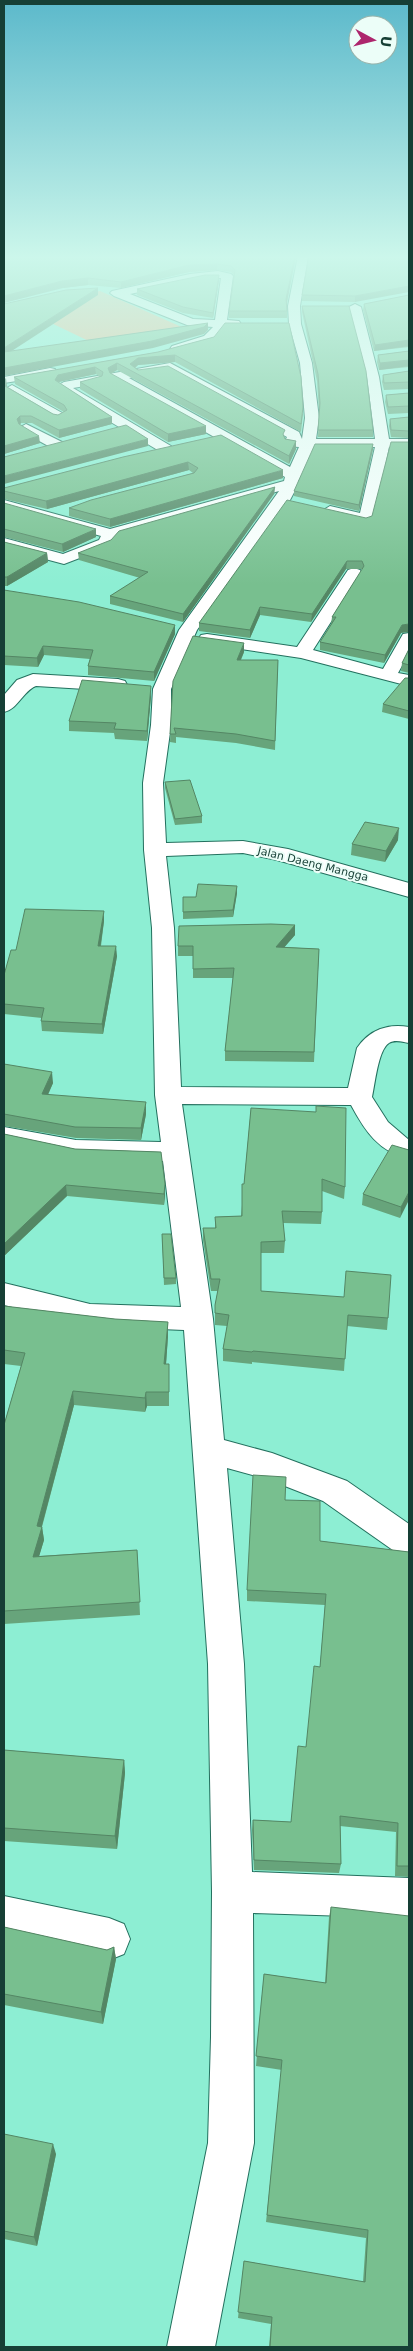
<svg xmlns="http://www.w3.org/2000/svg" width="413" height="2351" font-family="'DejaVu Sans',sans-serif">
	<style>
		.green { fill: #f7b488 }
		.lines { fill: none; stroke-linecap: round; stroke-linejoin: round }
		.minor-casing { stroke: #23705e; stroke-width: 2 }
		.minor { fill: #fff; fill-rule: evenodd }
		.wall { fill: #67a47b }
		.shaded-wall { fill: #548664 }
		.building { fill: #78bf8f; stroke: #548664 }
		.labels { text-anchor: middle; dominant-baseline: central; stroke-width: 4; stroke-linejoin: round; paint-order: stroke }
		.far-street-label { font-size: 11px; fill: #163f35; stroke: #ecfef8 }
	</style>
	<rect width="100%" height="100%" fill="#8deed3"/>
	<polygon class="green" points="100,291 184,328 99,346 18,307"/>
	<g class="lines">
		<g class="minor-casing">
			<g id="minor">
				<path d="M298,256h10l-8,50 1,18 11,39 7,55 -3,21h59l-8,-62 -18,-70 6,-3 6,3 18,70 10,62h20v8h-20l-15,72 -3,3 -5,2 -41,-10 -3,-3 8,-5 30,7 15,-66h-61l-12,29 -4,5 1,2 -9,17 -93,130 -26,59v36l-8,58 3,60 77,-2 45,8 121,34v14l-132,-37 -34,-7 -77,3 8,72 7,159 167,1 9,-40c12,-18 31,-25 52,-21v16c-6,-1 -14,-4 -20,0 -11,7 -14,41 -17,54l16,25 21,18v19c-30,-7 -44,-28 -58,-54l-169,-1 31,215 11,121 48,13 75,28 62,43v34l-12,-5 -74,-52 -56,-22 -40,-11 17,196 8,208 157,6v40l-156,-5 1,230 -39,204h-48l41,-204 3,-106 1,-145 -4,-228 -24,-334 -94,-4 -86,-21v-22l86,21 91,3 -18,-146 -87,-3 -72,-13v-18l72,13 85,2 -6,-47 -3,-167 -8,-78 -1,-67 8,-58 2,-36 26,-59 100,-139 -162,46 -6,9 -47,18 -60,-16v-10l59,16 36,-14 2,-4 -97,-27v-9l106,29 174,-48 1,-4 -170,-96 -42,7 98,58 2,3 -2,3h-10l-99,-59 -5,-7 7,-4 106,-19 129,69 3,7 3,-21 -5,-55 -11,-39 -1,-18zM168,371l119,66 -3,6 2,3 13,1 -9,20 -161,-89z"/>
				<path d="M218,271l13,3 2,2 -6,44 12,1 2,3 -6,4 -10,-1c-9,18 -31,21 -49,26l-4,-1 -2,-3 2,-3 32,-10 9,-9 -26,-2 -73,-29 -4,-3 2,-2 78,-17zM205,278h16l-6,42 -22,-1 -63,-25z"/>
				<polygon points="50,368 55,369 56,372 55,375 4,383 4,377"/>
				<polygon points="12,385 64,414 66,417 59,421 54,420 7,392 5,389"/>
				<polygon points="26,424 62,442 64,445 62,448 52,448 21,431 19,428"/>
				<polygon points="354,568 360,570 362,573 313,650 383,669 403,634 409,633 409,653 398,673 409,675 409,686 301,658 207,644 201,643 198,639 201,635 207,634 297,647 348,570"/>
				<path d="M33,674l85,5 7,2 2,4 -2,4 -7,2 -82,-5c-13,5 -18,23 -32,26v-17l13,-15z"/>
				<polygon points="4,1896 109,1918 124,1924 130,1939 124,1954 109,1960 4,1937"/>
			</g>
		</g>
		<use href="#minor" class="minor"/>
	</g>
	<g class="wall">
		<polygon points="4,256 296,256 287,303 287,318 229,318 229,311 234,275 231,272 217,270 189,272 121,288 88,285 63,288"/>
		<polygon points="409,256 355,302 302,301 302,295"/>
		<polygon points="219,280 213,318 183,313 137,295 137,289"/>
		<polygon points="409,295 409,347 374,351 363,310 364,304"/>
		<polygon points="302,306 373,430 373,437 318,437 319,410 317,381 302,312"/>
		<polygon points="214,337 303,414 301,432 175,362 138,365 135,368 284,438 285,439 296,441 296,449 289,464 117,370 111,374 206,434 168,442 80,389 80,382 100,377 96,374 58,382 112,417 112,424 59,438 32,423 21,423 20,425 40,443 4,454 4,378 7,386 6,386 53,414 58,415 64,412 15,384 14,377 158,352"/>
		<polygon points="409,351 409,367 379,370 377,362 378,355"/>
		<polygon points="409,371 409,389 384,390 382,382 383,375"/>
		<polygon points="409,393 409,413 388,414 385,402 386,395"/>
		<polygon points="409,417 409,438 391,437 389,426 390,419"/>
		<polygon points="221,435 283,478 110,527 69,516 69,508 193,473 189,470 47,509 4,499 4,488"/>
		<polygon points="373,444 373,449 359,511 294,496 294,491"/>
		<polygon points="275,487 274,494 183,622 110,604 110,596 140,578 79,560 78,553"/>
		<polygon points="4,503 96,537 63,552 4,537"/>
		<polygon points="366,518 401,633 384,663 320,650 320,642 331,624 332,617 362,570 362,569 346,569 311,622 260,615 250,638 199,631 199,623"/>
		<polygon points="4,542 47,553 48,562 7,586 4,586"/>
		<polygon points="4,590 175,634 154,681 88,675 88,666 90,659 44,655 38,667 4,665"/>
		<polygon points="409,649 409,673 401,671 402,663"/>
		<polygon points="244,652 241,660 278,660 275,750 236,743 176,737 176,743 170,742 173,681"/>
		<polygon points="409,678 409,719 382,712 383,704"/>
		<polygon points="151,696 147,741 115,739 114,733 69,731 69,721"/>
		<polygon points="165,782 202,816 202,823 175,825 165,788"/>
		<polygon points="398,840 385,862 351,855 352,844"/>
		<polygon points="237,886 237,893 233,917 183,919 183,897 196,897"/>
		<polygon points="104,921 101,946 117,956 103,1034 42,1031 41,1021 42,1018 4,1014 4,975 16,950"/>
		<polygon points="295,925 295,935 284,947 319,949 314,1062 225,1061 225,1051 233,978 193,978 193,956 178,956 178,946"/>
		<polygon points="4,1064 53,1083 48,1095 146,1114 141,1140 76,1138 4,1126"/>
		<polygon points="251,1108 345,1187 344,1199 322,1191 322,1212 321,1224 283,1223 285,1241 284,1253 261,1253 261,1291 388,1318 387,1330 347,1326 344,1371 252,1362 252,1364 223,1361 223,1349 227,1326 215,1325 215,1305 218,1291 211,1291 203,1240 203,1228 215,1228 215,1217 241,1216"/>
		<polygon points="4,1134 75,1149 161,1152 165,1195 164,1205 67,1196 4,1256"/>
		<polygon points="409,1150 400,1218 362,1205 363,1194"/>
		<polygon points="162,1234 176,1278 176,1284 164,1285"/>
		<polygon points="4,1306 115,1319 168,1322 168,1336 166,1364 169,1364 169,1406 147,1406 145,1412 74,1405 42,1527 44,1540 39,1556 137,1550 140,1615 4,1624 4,1425 21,1366 4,1364"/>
		<polygon points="285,1500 320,1541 409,1552 409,1877 395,1876 396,1832 340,1826 341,1864 339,1873 254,1870 252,1830 253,1820 291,1822 306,1747 320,1667 325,1605 247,1601 247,1590"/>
		<polygon points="4,1750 124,1760 125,1773 117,1849 4,1841"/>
		<polygon points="331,1907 409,2347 269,2347 271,2324 238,2318 244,2261 363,2282 366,2238 266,2222 282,2070 256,2066 264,1974 325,1983 329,1917"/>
		<polygon points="4,1927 107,1950 114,1947 116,1959 103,2024 4,2005"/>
		<polygon points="4,2134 56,2154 37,2246 4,2239"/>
	</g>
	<g class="shaded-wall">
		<polygon points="295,256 296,256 286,306 286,299"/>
		<polygon points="217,264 217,270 189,272 121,288 121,282 189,265"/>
		<polygon points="219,275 219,280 213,318 213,313"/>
		<polygon points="88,278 88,285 63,288 4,303 4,296 62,281"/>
		<polygon points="409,286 409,292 355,302 355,296"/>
		<polygon points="98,288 98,295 4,356 4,348"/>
		<polygon points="208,323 208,330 204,334 153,348 4,376 4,368"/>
		<polygon points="409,340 409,346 374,351 375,345"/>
		<polygon points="175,355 175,362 138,365 131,371 130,364 138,358"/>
		<polygon points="409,360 409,366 379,370 380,363"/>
		<polygon points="117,363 117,370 108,375 108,368"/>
		<polygon points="95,367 96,374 59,382 55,380 58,375"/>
		<polygon points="6,378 7,386 4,388 4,380"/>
		<polygon points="20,416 21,423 17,427 17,419"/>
		<polygon points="112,417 112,424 59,438 59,430"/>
		<polygon points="206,426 206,434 168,442 168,434"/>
		<polygon points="39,436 40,443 4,454 4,446"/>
		<polygon points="148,439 148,446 4,484 4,476"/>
		<polygon points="296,441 296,449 289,464 289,456"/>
		<polygon points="373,444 373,449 359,511 359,505"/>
		<polygon points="188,462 189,470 47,509 46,501"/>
		<polygon points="283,470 283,478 110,527 110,519"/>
		<polygon points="275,487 274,494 183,622 183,614"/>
		<polygon points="96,529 96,537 63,552 62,544"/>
		<polygon points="47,553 48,562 7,586 7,577"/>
		<polygon points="347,561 346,569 311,622 312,614"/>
		<polygon points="260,607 260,615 250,638 250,630"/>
		<polygon points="409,624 409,632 401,633 384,663 385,655 402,625"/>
		<polygon points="175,625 175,634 154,681 154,672"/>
		<polygon points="244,643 244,652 237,668 237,660"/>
		<polygon points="43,646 44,655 38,667 37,658"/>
		<polygon points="151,686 151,696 147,741 147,731"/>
		<polygon points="399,828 398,840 385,862 386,851"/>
		<polygon points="237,886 237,893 233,917 233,910"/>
		<polygon points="104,911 104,921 99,956 98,946"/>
		<polygon points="295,925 295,935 276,957 276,947"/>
		<polygon points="116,946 117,956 103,1034 102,1024"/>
		<polygon points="52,1072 53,1083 43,1105 42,1094"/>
		<polygon points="146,1102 146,1114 141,1140 141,1128"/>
		<polygon points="165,1184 165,1195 164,1205 164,1194"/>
		<polygon points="66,1185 67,1196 4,1256 4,1244"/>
		<polygon points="409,1192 409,1200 400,1218 401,1207"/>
		<polygon points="168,1322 168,1336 165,1378 164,1364"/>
		<polygon points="73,1391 74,1405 41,1529 42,1527 44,1540 35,1570 33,1557 37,1526"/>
		<polygon points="146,1392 147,1406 145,1412 145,1398"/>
		<polygon points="124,1760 125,1773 117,1849 115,1836"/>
		<polygon points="114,1947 116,1959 103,2024 101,2012"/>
		<polygon points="53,2144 56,2154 37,2246 34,2237"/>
	</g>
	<g class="building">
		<polygon points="4,256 295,256 286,299 287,311 229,311 235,270 231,266 217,264 189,265 121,282 88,278 62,281 4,296"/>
		<polygon points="309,256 409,256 409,286 355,296 302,295"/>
		<polygon points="205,275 219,275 213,313 183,307 137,289"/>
		<polygon points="98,288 4,348 4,304 66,290"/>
		<polygon points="409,295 409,340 375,345 364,304"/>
		<polygon points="302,306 349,306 366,371 373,430 318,430 320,403 318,374"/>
		<polygon points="208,323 204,327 152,341 4,368 4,352"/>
		<polygon points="225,323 289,323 301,377 303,407 301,424 175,355 138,358 130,364 138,370 168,366 285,430 283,434 285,439 296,441 289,456 117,363 108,368 110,373 206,426 168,434 80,382 102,376 103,372 95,367 58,375 55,380 112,417 59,430 31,416 20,416 17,419 19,424 39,436 4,446 4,383 5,386 53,414 58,415 67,410 64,405 14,377 158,352 214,337"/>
		<polygon points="409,351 409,360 380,363 378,355"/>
		<polygon points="409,371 409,382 384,383 383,375"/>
		<polygon points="409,393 409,406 388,407 386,395"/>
		<polygon points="409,417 409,431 391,430 390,419"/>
		<polygon points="126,425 148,439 4,476 4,457"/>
		<polygon points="221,435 283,470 110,519 69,508 91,500 194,473 198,468 188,462 46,501 4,491 4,488 123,457"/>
		<polygon points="391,442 409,442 409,624 402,625 385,655 320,642 336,617 332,617 364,566 362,561 347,561 312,614 260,607 250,630 199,623 287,500 366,518 372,516"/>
		<polygon points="315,444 373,444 359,505 294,491"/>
		<polygon points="275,487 183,614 110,596 148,572 78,553 111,540 119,531"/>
		<polygon points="4,503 96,529 62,544 4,529"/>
		<polygon points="4,542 47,553 7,577 4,577"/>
		<polygon points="4,590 79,602 175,625 154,672 88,666 93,650 43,646 37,658 4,656"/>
		<polygon points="193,636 244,643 237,660 278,660 275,741 236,734 174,728 176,734 170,734 173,681"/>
		<polygon points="409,649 409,665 402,663"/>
		<polygon points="405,678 409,678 409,711 383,704"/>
		<polygon points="82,680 151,686 147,731 114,729 116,723 69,721"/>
		<polygon points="190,780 202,816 175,819 165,782"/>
		<polygon points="365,822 399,828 386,851 352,844"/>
		<polygon points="198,884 237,886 233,910 183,912 183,897 196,897"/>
		<polygon points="25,909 104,911 98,946 116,946 102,1024 41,1021 44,1008 4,1004 4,975 11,950 16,950"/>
		<polygon points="271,924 295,925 276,947 319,949 314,1052 225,1051 234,968 193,969 193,946 178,946 179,926"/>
		<polygon points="4,1064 52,1072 42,1094 146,1102 141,1128 75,1127 4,1114"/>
		<polygon points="316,1106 346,1108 345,1187 322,1179 322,1212 282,1211 285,1241 261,1242 261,1291 344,1297 346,1271 391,1275 388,1318 348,1315 345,1359 253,1351 252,1352 223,1349 229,1315 215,1313 215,1305 220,1279 211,1279 203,1228 216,1228 215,1217 242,1216 242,1184 244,1184 251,1108 316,1112"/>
		<polygon points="4,1134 75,1149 161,1152 165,1184 164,1194 66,1185 4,1244"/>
		<polygon points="392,1145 409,1150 409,1192 401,1207 363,1194"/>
		<polygon points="162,1234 171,1234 176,1278 164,1278"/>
		<polygon points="4,1306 115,1319 168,1322 164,1364 169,1364 169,1392 146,1392 145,1398 73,1391 37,1526 42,1527 33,1557 137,1550 140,1602 4,1611 4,1425 25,1353 4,1350"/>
		<polygon points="253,1475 286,1477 285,1500 320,1501 320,1541 409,1552 409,1866 397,1866 398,1823 340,1816 341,1864 254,1860 253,1820 291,1822 298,1746 306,1747 314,1666 320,1667 326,1594 247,1590"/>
		<polygon points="4,1750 124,1760 115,1836 4,1828"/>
		<polygon points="331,1907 409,1916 409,2347 270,2347 272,2317 238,2312 244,2261 365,2282 368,2230 267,2215 282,2060 256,2056 264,1974 326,1983"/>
		<polygon points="4,1927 107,1950 114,1947 101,2012 4,1994"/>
		<polygon points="4,2134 53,2144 34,2237 4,2231"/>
	</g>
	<linearGradient id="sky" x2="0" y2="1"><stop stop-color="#5cb9cb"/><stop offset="0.44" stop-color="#ccf7eb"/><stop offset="1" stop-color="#ccf7eb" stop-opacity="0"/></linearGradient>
	<rect width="413" height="585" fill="url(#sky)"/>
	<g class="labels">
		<g class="far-street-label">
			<text transform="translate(313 864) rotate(14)">Jalan Daeng Mangga</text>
		</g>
	</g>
	<rect width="413" height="2351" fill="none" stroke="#163f35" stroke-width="10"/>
	<g transform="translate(373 40) rotate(97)"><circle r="24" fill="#ecfef8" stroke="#96b2aa"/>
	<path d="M0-4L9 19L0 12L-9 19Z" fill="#ad266d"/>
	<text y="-8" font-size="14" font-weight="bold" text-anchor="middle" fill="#163f35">U</text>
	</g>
</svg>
